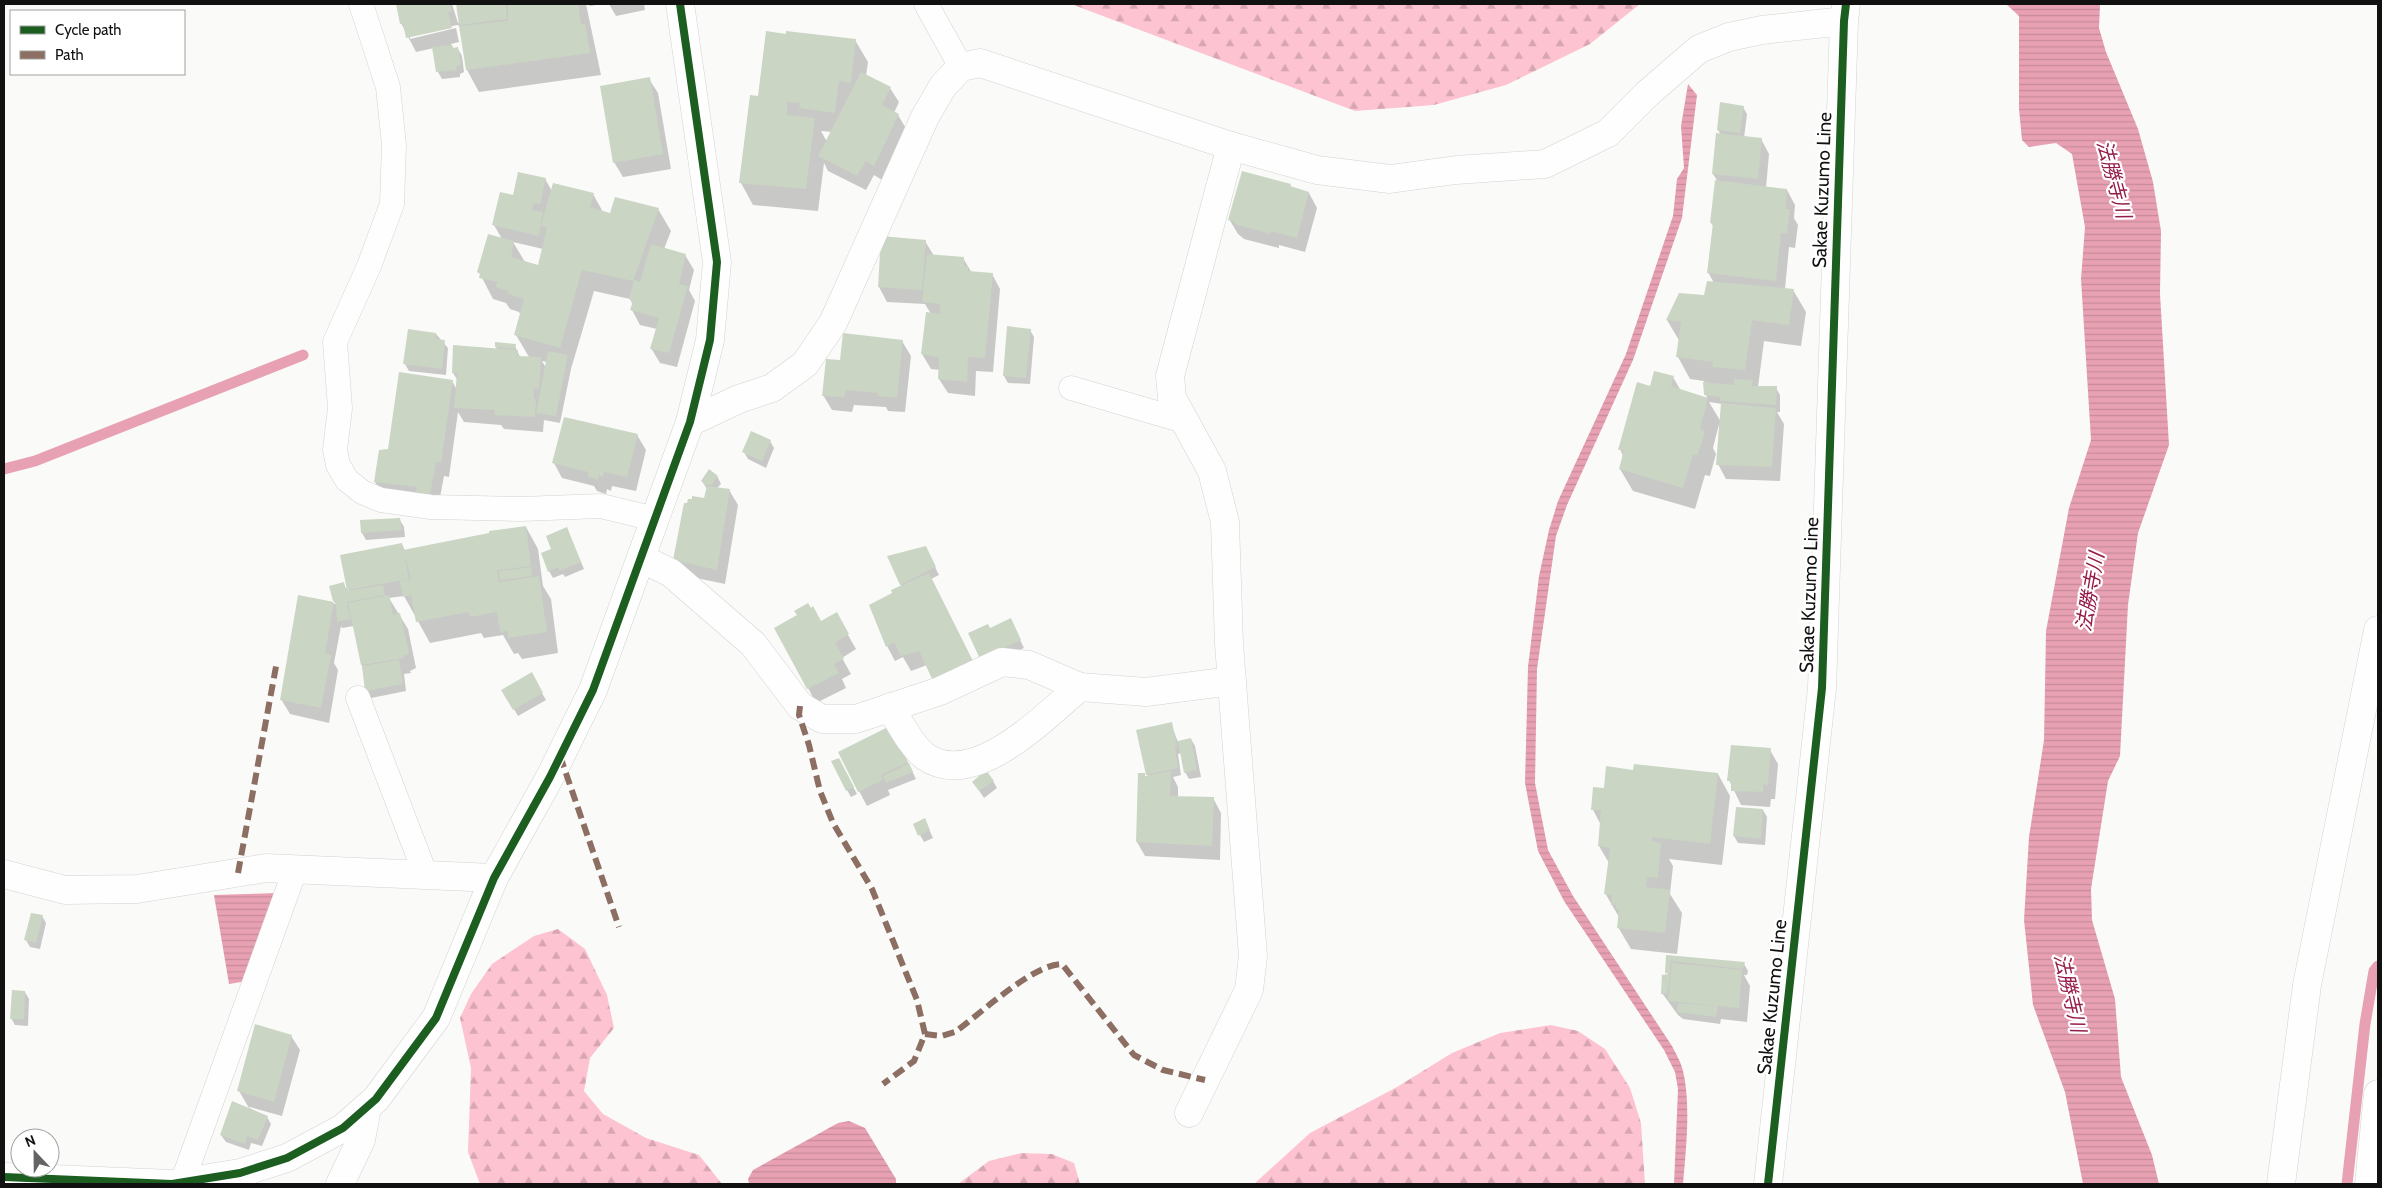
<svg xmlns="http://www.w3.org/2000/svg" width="2382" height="1188" font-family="Cabin,'Noto Sans JP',sans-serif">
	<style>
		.forest { fill: url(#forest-firs) }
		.water { fill: url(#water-rules) }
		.shadow { fill: #0003; fill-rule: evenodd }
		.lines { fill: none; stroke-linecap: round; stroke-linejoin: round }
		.stream { stroke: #e8a1b3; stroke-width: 11 }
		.building { fill: #cad5c4 }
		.service-casing { stroke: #d2d3d1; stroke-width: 25 }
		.minor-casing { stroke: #d2d3d1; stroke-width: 29 }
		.tertiary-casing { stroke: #d2d3d1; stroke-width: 29 }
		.secondary-casing { stroke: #d2d3d1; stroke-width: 29 }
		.service { stroke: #fefefe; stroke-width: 24 }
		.minor { stroke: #fefefe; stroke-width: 28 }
		.tertiary { stroke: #fefefe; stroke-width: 28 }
		.secondary { stroke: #fefefe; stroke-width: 28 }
		.quiet { stroke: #8d6e63; stroke-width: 6; stroke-dasharray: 12 6; stroke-linecap: butt }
		.cycleway-casing { stroke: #fff; stroke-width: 11 }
		.cycleway { stroke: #1b5e20; stroke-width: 8 }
		.labels { text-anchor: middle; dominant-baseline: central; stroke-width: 4.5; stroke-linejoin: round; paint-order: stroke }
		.street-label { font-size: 19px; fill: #101110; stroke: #fff }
		.water-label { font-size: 20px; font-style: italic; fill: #961d4a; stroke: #fff }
	</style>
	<defs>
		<pattern id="forest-firs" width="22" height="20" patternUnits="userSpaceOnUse" patternTransform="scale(1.25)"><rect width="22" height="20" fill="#fdc3d1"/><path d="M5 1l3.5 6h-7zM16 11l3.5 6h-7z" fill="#d8a6b2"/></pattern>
		<pattern id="water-rules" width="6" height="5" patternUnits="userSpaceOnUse" patternTransform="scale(1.25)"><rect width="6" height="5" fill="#e8a1b3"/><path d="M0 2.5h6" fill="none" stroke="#c68a99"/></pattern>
	</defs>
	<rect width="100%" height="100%" fill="#fafbf9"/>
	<g class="forest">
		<polygon points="1071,4 1640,4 1590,44 1506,85 1434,105 1355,111"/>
		<polygon points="558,929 585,949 607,995 614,1028 590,1058 584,1091 603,1114 646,1138 699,1155 722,1184 480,1184 468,1152 471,1068 460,1018 471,994 492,964 534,936"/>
		<polygon points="1551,1025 1578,1031 1605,1049 1630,1088 1641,1123 1645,1184 1254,1184 1310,1133 1397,1087 1452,1053 1500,1033"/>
		<polygon points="1021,1153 1052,1154 1074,1163 1080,1184 958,1184 989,1161"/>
	</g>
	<g class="water">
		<polygon points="2006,4 2100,4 2099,28 2106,52 2138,129 2153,182 2161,231 2160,294 2169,445 2138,533 2128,605 2120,756 2108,781 2091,889 2092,920 2115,999 2121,1077 2152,1155 2159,1184 2083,1184 2065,1092 2033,1005 2024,920 2029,837 2044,740 2046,631 2069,508 2091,440 2081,279 2085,227 2072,154 2056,143 2029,147 2022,140 2019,109 2019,16"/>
		<path d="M1688,84l9,11 -15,123 -49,142 -66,145 -11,31 -19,133 -2,114 13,67 25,46 99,150c4,8 9,16 11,25 8,33 3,79 0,113h-9l4,-95 -3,-17 -11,-22 -100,-149 -26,-50 -13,-68 3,-116 11,-91 10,-46 9,-29 68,-147 47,-138 4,-37 7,-11 -3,-42z"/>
		<polygon points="277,893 247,981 229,984 214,895"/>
		<polygon points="849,1121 865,1128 896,1179 896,1184 749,1184 748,1179 753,1170 838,1123"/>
	</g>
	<g class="shadow">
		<polygon points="397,4 452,4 458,23 460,23 457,4 586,4 601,75 479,92 467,70 460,26 457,25 410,36 410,39 456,28 459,42 451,44 454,49 458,49 462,56 464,72 460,74 460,77 442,79 438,72 434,48 416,52 401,23"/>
		<polygon points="588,4 603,4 590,6"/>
		<polygon points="609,4 644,4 645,10 616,16"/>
		<path d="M787,36l68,4 13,22 -2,14 24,12 9,14 -5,11 4,2 9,15 -25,50 -8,-5 -8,15 -38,-19 -4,-8 -6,48 -65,-6 -12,-22 18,-86zM821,131l11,1 -5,10z"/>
		<polygon points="649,79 658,93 671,169 623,177 614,162"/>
		<path d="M1743,107l4,7 -3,24 17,1 8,15 -3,34 21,2 8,15 -1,13 4,7 -3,23 -6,-1 -4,42 8,1 13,22 -5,34 -37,-5 -6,46 18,1 4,7v17h-3l7,12 -4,57 -54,-2 -8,-15 1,-40 -6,24 3,6 -6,22 -5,-1 -10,34 -62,-18 -13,-22 3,-13 -3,-7 31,-62 22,-10 8,14 26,8 -3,-18 -14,-2 -12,-22 2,-15 -13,-22 13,-26 25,2 9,-13 -6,-11 6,-45 -3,-4 7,-41 -5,-8 8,-39 -3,-5zM1709,402l13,2 -1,18z"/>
		<path d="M545,179l7,12 41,3 10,18 8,2 47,-5 13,22 -7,18 21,6 9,15 -5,20 6,11 -18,66 -17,-4 -9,-15 6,-19 -17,-4 -8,-15 1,-5 -3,-6 -36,-8 -23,78 -11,54 -16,-3 -1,12 -39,-3 -3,-4 -37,-3 -6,-10 -9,65 -5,-1 -6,32 -54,-12 -9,-14 14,-31 63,-70 5,9 1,-9 -5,-8 44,-23 -1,-3 19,-1 5,11h9l-13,-22 5,-19 -2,-4 -9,-3 -4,-6 -13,-4 -14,-27 23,-33 -8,-14 20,-28zM513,242l30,7 -4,17 -14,-4zM542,361l5,1 -1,6z"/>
		<polygon points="1290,185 1292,188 1309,193 1317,208 1305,252 1279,245 1279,248 1244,239 1238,234 1229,219"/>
		<polygon points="882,238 925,241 934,256 963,258 972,273 992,274 1000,289 993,372 976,371 975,396 948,393 939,379 940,370 931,369 922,354 931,314 925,304 887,302 879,287"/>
		<polygon points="1030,330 1034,337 1030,384 1008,383 1004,376"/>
		<polygon points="436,334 448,348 446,375 409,371 405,364"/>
		<polygon points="902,341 911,356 905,412 888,411 886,407 854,405 852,412 832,410 823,395 841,361"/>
		<polygon points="637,435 646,450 636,491 612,486 611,491 607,489 606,494 597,491 594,486 562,478 554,463"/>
		<polygon points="770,441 774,448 766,468 748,459 744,452"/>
		<polygon points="717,476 721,484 717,488 729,490 738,505 725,584 682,575 674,560 705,500 707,489 702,481"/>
		<polygon points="400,520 404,527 405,537 366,540 362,533 362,522"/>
		<polygon points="526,527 538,549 543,586 551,599 558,653 522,659 518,653 514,654 503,635 484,638 481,633 430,643 404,596 389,598 408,629 416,668 410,671 411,673 404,674 406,691 371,698 367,691 354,626 342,628 341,626 334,663 338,670 329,723 290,714 281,699 299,597 336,604 334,601 343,584 349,592 341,556 402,544 405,551"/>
		<polygon points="567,529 584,569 565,577 563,574 553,578 549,571 553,550"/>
		<polygon points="929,555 939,575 931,579 927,665 911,671 903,657 895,661 887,646 894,594 902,587 888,557"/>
		<polygon points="836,614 856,649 842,658 851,674 842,679 846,688 816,703 808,688 798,616 821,622"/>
		<polygon points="1014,627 1024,648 985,665 990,629"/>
		<polygon points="531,674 546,700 518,716 503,690"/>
		<polygon points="1171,724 1178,742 1191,739 1195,746 1201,777 1189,779 1185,772 1182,753 1178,754 1181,775 1173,777 1178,787 1178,797 1213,798 1221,813 1220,860 1145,856 1137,842 1145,777 1148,776 1147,774"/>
		<polygon points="898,742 916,779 888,790 890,795 867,806 859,791"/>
		<polygon points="1770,750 1778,764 1775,799 1771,799 1770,807 1741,805 1729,780"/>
		<polygon points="842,766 857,794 851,797 847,790"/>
		<polygon points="1634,771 1718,774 1730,796 1722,865 1669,859 1673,866 1670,894 1682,913 1677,954 1631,949 1618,927 1619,917 1605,893 1609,863 1599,846 1601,825 1593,810 1605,789"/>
		<polygon points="993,781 997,788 984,798 978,789"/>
		<polygon points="1763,810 1767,817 1765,845 1738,843 1734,836"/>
		<polygon points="928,827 933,838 924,842 920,835"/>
		<polygon points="42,916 46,923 40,949 30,947 26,940"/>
		<polygon points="1667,956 1744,964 1748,971 1747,975 1744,975 1750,986 1747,1022 1721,1019 1720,1024 1683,1019 1678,1015 1662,993 1663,975 1668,976"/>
		<polygon points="25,992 29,999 28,1026 15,1025 11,1018"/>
		<polygon points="291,1036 300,1050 282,1116 250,1107 249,1108 267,1117 271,1124 262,1146 251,1143 249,1150 226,1142 221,1135 249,1108 239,1091"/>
	</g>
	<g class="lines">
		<g class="stream">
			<polyline points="4,469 35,461 303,355"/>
			<polyline points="2347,1184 2365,1024 2374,971 2378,966"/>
		</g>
	</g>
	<g class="building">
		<polygon points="396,4 450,4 452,12 448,12 452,28 406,38 403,23 400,24"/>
		<polygon points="456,4 506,4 507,19 459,25"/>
		<polygon points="508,4 578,4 581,24 585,24 590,53 466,70 459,26 508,21"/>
		<polygon points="766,31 786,34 786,31 856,39 851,83 839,81 835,113 799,108 800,103 787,102 787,115 815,118 806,189 739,183 750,95 758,96"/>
		<polygon points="452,45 453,48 458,47 461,65 456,66 457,70 436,72 432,47"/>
		<polygon points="861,72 891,87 882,105 899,114 874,166 866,161 857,176 818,156"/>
		<polygon points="650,77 663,154 613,163 600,86"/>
		<polygon points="1720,102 1744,106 1740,133 1717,130"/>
		<polygon points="1716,133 1762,138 1758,179 1712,174"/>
		<polygon points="1242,171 1291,184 1290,186 1309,192 1297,238 1271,231 1271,234 1234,224 1235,222 1228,220"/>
		<polygon points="518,172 546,178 540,204 534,203 532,210 543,212 539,236 492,225 500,192 513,195"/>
		<polygon points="1715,180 1787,189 1786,209 1790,209 1787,234 1781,233 1776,281 1707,273 1713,223 1710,223"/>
		<polygon points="553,183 594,193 590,207 610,213 615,197 659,208 633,281 582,270 560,348 514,335 524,299 508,294 509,291 496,287 497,282 479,278 480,274 477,272 488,234 514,241 511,257 538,265 547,228 541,225"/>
		<polygon points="881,236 926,240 922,290 878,287"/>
		<polygon points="651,244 686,254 679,284 688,286 669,353 650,349 659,318 630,310 633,301 629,299 634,280 640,282"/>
		<polygon points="927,254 964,257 964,266 968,266 968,271 993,273 985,358 968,357 967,382 938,379 939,357 921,354 926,312 940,314 940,304 922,302"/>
		<polygon points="1707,281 1794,289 1789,325 1752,320 1745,370 1712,367 1713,362 1676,357 1681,322 1666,320 1679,293 1704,295"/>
		<polygon points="1007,326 1031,329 1026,378 1003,376"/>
		<polygon points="408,329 436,333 436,339 445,340 442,369 403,364"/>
		<polygon points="843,333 903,340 897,398 878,396 878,393 846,390 844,397 822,396 826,359 840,360"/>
		<polygon points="495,342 516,344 515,349 495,347"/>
		<polygon points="453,345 518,350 517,356 541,357 539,389 534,388 534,399 536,399 535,417 494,415 495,410 454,408 457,373 452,373"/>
		<polygon points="548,351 568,355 556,416 536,413"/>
		<polygon points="1654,371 1674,376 1671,386 1708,398 1700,429 1705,431 1698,455 1693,454 1683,488 1619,469 1624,450 1618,450 1637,382 1650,386"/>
		<polygon points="399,372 453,380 441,463 436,462 430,494 416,492 417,487 374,482 379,450 388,449"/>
		<polygon points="1734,379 1753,380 1752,386 1777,386 1776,405 1720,401 1720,397 1704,395 1703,382 1734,385"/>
		<polygon points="1721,403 1776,408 1772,467 1716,465"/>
		<polygon points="564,417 638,434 627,477 604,472 603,477 599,475 598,480 587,476 588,472 552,463"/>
		<polygon points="751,431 771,440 762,461 742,452"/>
		<polygon points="709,469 718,476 711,485 706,485 701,481"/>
		<polygon points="707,486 730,489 717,570 673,560 684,503 687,503 688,499 692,499 692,496 704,498"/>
		<polygon points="400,518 402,530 361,533 360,520"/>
		<polygon points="526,526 531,566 497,570 499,582 539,576 547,632 508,638 508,631 500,632 497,612 470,617 469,612 416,622 411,595 403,597 400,581 411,579 404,552 409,579 347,590 340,555 402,543 403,550 489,533 489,531"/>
		<polygon points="567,527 581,562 559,571 558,567 548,572 541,553 551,549 546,536"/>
		<polygon points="926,546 936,567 900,585 887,556"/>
		<polygon points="531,567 532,576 500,580 499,571"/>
		<polygon points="929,573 975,665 935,685 919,651 901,656 894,642 886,647 869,605 892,593 891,590"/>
		<polygon points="344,582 346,591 383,585 385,595 347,602 350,619 337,622 336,601 333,601 329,586"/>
		<polygon points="298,595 334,602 325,653 331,655 321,708 280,700"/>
		<polygon points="389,595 393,615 400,613 409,653 403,656 404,658 361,665 348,603"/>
		<polygon points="808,603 811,608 813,606 821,621 837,612 849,634 835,643 844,659 834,664 839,673 807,689 774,628 797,615 794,611"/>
		<polygon points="1011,618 1021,640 980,659 968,633 988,624 990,628"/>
		<polygon points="399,660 403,684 365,691 362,666"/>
		<polygon points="532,672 543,693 513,710 501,690"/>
		<polygon points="1172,722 1177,746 1175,747 1178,768 1146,775 1136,730"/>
		<polygon points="890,726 908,762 881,775 883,780 858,792 838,752"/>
		<polygon points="1191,738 1197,770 1184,773 1178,741"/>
		<polygon points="1731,745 1771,748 1768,785 1763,784 1763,792 1731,791 1731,781 1727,781"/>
		<polygon points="839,758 854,787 846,791 831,761"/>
		<polygon points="909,763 913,772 886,783 883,776"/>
		<polygon points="1634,764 1718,773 1710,844 1652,837 1652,841 1661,843 1658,878 1647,877 1646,887 1670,890 1665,933 1617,928 1619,909 1616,909 1616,905 1611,905 1612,895 1604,894 1610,848 1598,846 1601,810 1591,810 1593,787 1604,788 1606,766 1633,770"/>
		<polygon points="986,770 994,781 979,791 972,782"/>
		<polygon points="1171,771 1170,796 1214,797 1212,846 1136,842 1138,773 1145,773 1145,776"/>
		<polygon points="1736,807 1763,809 1761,839 1733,836"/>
		<polygon points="925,818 930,830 918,836 913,824"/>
		<polygon points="31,913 43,915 36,943 24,940"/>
		<polygon points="1666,955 1745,962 1743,969 1671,961 1670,974 1665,973"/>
		<polygon points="1672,963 1742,970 1739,1008 1668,1001"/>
		<polygon points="1662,973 1664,978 1665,974 1670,975 1667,994 1661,994"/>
		<polygon points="12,990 25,991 24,1019 10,1019"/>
		<polygon points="1678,1003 1718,1006 1716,1017 1677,1012"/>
		<polygon points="255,1024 292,1035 274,1102 237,1091"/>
		<polygon points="232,1101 268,1116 258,1140 247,1136 245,1144 220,1135"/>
	</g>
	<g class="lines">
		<g class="service-casing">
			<g id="service">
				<polyline points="361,4 388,87 394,145 392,204 369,266 335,342 340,408 335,450 338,465 347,480 362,492 381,500 431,507 521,509 601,506 655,519"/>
				<polyline points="926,4 961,67"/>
				<polyline points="1071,388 1184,421"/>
				<polyline points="358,698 426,876"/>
				<polyline points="182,1183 295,870"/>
			</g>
		</g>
		<g class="minor-casing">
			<g id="minor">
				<polyline points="690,422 739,399 772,388 805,364 833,323 925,117 943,86 961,67 980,63 1231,146 1317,170 1390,179 1456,170 1545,164 1608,133 1647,94 1699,49 1729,37 1762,30 1844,21"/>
				<polyline points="641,558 671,573 753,644 800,706 822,719 856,719 940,691 1002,662 1029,665 1080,687 1146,692 1232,681"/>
				<path d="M890,707c10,16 21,39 36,50 49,33 119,-41 154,-70"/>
				<polyline points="4,874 65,890 137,889 266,868 494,878"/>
				<polyline points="1189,1113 1249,990 1253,956 1229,644 1225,522 1212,471 1172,398 1170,376 1231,146"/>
				<polyline points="340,1184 361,1140 367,1107"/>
				<polyline points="2281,1184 2307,985 2378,630"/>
				<polyline points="2369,1184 2378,1094"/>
			</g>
		</g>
		<g class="tertiary-casing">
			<polyline id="tertiary" points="4,1177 172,1184 240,1173 287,1158 343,1128 376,1099 436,1018 494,878 550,777 593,690 690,422 710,340 717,262 680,4"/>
		</g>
		<g class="secondary-casing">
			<polyline id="secondary" points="1768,1184 1822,688 1844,21 1846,4"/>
		</g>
		<use href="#service" class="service"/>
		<use href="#minor" class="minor"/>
		<use href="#tertiary" class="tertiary"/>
		<use href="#secondary" class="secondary"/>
		<g class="quiet">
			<polyline points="800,706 799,715 809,745 820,791 833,823 872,889 917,1000 925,1034 914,1061 883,1084"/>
			<polyline points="560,756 619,927"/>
			<polyline points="238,873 277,661"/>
			<path d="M925,1034l17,2 13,-4c25,-18 78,-68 107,-68l72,91 29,15 42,10"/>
		</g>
		<g class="cycleway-casing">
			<g id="cycleway">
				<polyline points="4,1177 172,1184 240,1173 287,1158 343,1128 376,1099 436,1018 494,878 550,777 593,690 690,422 710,340 717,262 680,4"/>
				<polyline points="1768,1184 1822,688 1844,21 1846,4"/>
			</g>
		</g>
		<use href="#cycleway" class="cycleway"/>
	</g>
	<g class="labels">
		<g class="street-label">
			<text transform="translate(1822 190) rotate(-88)">Sakae Kuzumo Line</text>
			<text transform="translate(1809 595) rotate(-88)">Sakae Kuzumo Line</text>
			<text transform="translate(1772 997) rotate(-84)">Sakae Kuzumo Line</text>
		</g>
		<g class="water-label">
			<text transform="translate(2114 179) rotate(75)">法勝寺川</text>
			<text transform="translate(2090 592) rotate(-80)">法勝寺川</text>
			<text transform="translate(2070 993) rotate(77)">法勝寺川</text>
		</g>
	</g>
	<rect width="2382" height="1188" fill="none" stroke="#101110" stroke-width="10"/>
	<rect x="10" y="10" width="175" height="65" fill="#ffffff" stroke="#9fa09f"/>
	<rect x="20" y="26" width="25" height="8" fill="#1b5e20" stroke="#9fa09f"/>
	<text x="55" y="35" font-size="15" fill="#101110">Cycle path</text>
	<rect x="20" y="51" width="25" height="8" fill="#8d6e63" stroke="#9fa09f"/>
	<text x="55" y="60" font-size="15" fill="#101110">Path</text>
	<g transform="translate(35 1153) rotate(338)"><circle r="24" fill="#ffffff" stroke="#9fa09f"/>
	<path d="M0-4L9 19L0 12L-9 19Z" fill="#626362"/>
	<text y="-8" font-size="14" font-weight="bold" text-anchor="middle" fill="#101110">N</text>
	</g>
</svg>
